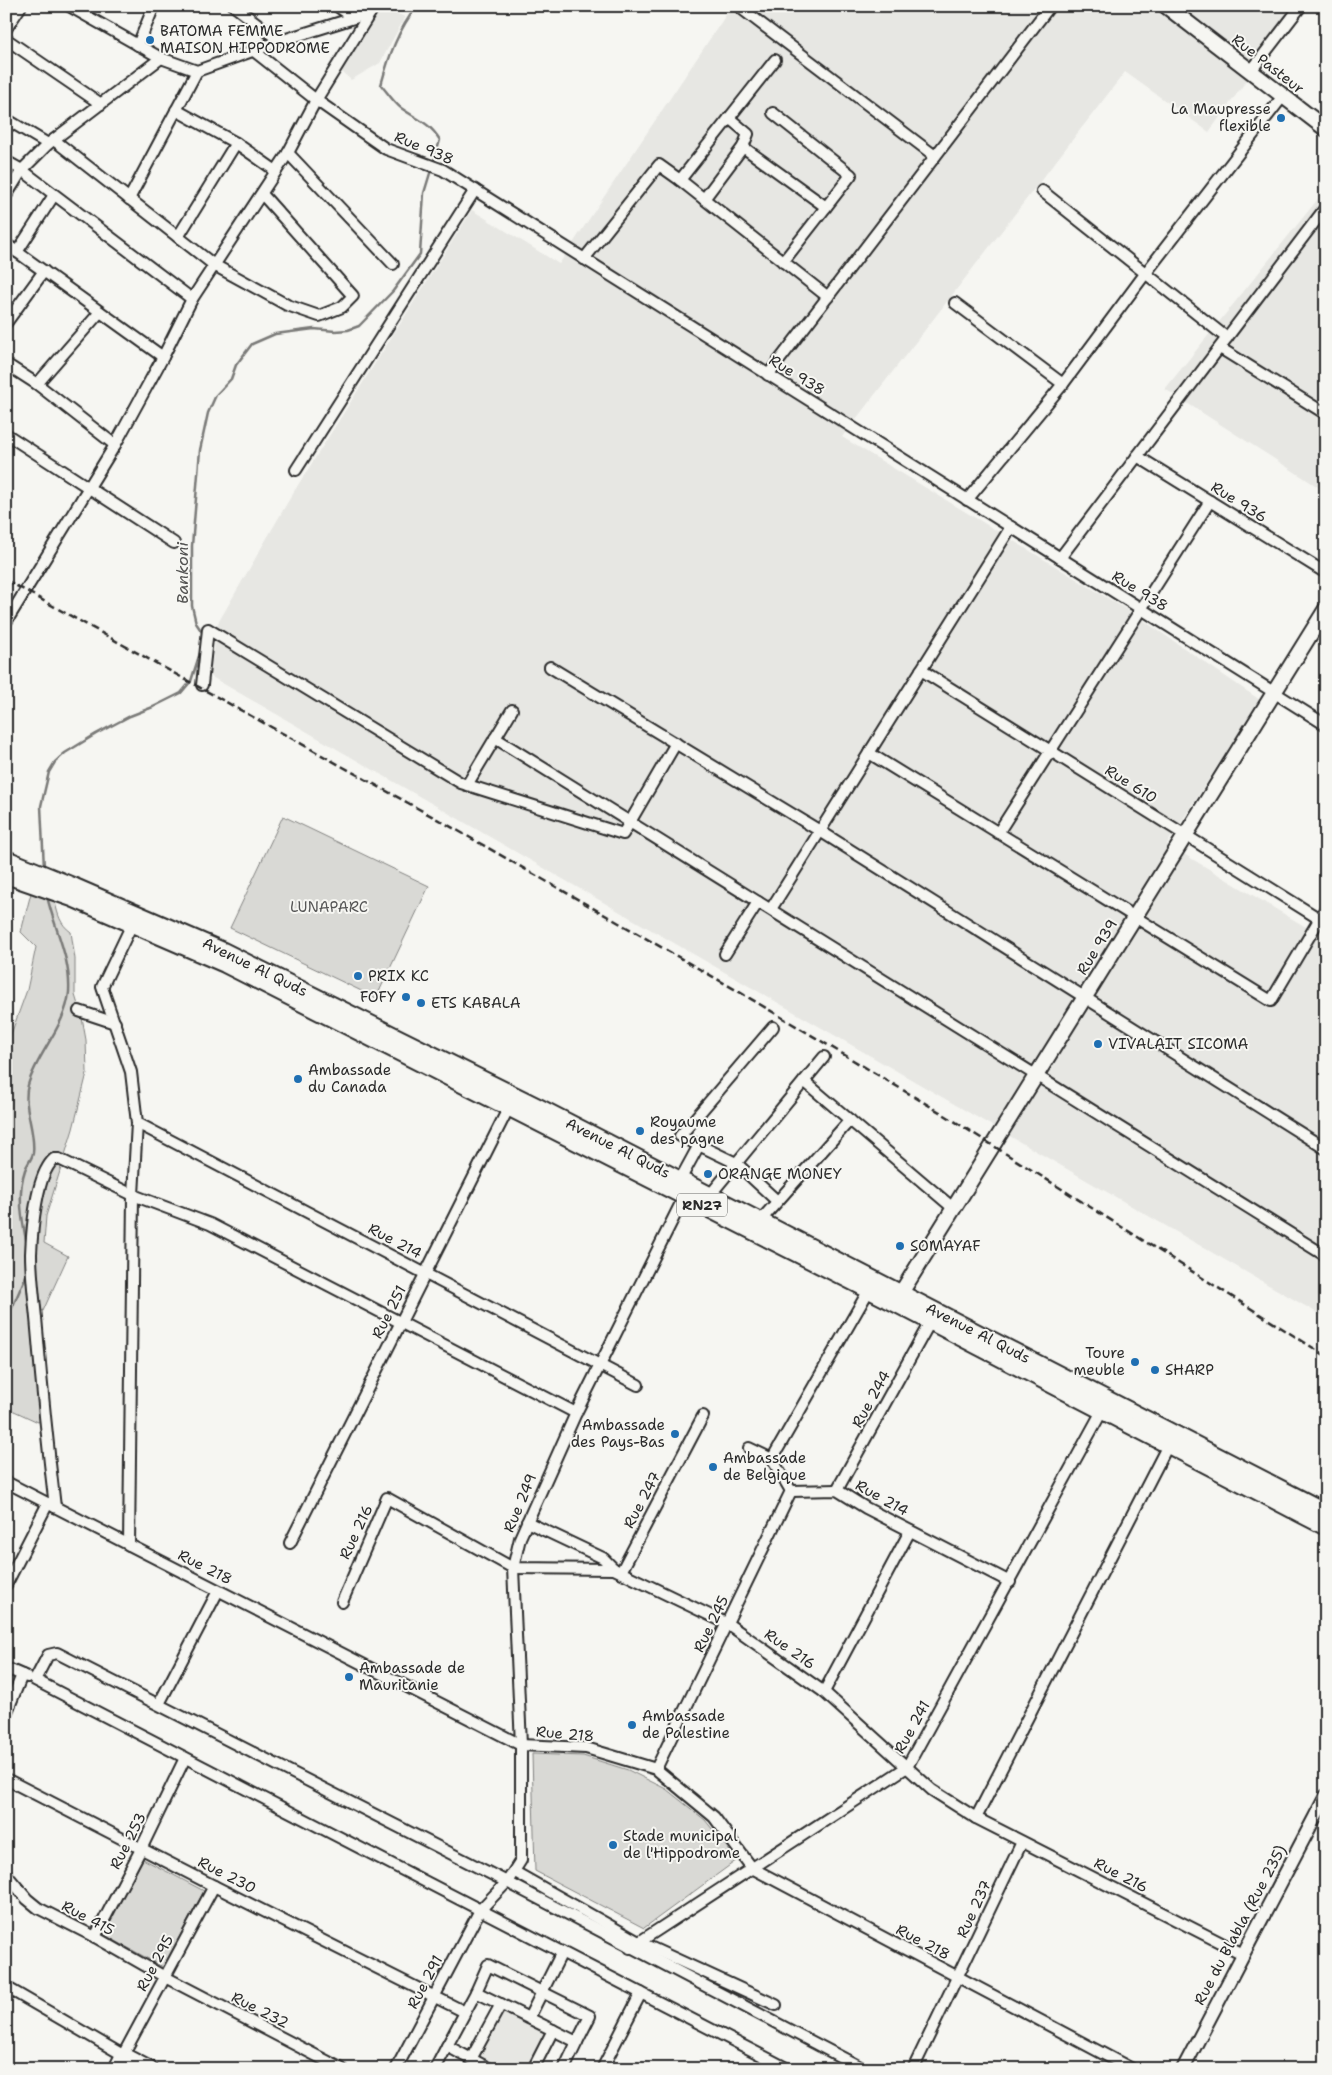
<svg xmlns="http://www.w3.org/2000/svg" width="1332" height="2075" font-family="'Shantell Sans',sans-serif">
	<style>
		.built { fill: #e7e7e3 }
		.green { fill: #d9d9d5; stroke: #828280 }
		.lines { fill: none; stroke-linecap: round; stroke-linejoin: round }
		.stream { stroke: #7a7a78; stroke-width: 2.5 }
		.minor-casing { stroke: #2b2b2b; stroke-width: 14 }
		.tertiary-casing { stroke: #2b2b2b; stroke-width: 16 }
		.secondary-casing { stroke: #2b2b2b; stroke-width: 18 }
		.primary-casing { stroke: #2b2b2b; stroke-width: 20 }
		.minor { stroke: #f6f6f2; stroke-width: 10 }
		.tertiary { stroke: #f6f6f2; stroke-width: 12 }
		.secondary { stroke: #f6f6f2; stroke-width: 14 }
		.primary { stroke: #f6f6f2; stroke-width: 16 }
		.rail { stroke: #2b2b2b; stroke-width: 2.5; stroke-dasharray: 8 4; stroke-linecap: butt }
		.poi-dot { fill: #1f6fb2; stroke: #f6f6f2; stroke-width: 2 }
		.labels { text-anchor: middle; dominant-baseline: central; stroke-width: 4; stroke-linejoin: round; paint-order: stroke }
		.shield { fill: #f6f6f2; stroke: #686867; stroke-width: 1 }
		.shield-label { font-size: 14px; font-weight: bold; fill: #2b2b2b }
		.poi-label { font-size: 15px; fill: #2b2b2b; stroke: #f6f6f2; text-anchor: start }
		.street-label { font-size: 15px; fill: #2b2b2b; stroke: #f6f6f2 }
		.park-label { font-size: 15px; fill: #565656; stroke: #f6f6f2 }
		.water-label { font-size: 16px; font-style: italic; fill: #525251; stroke: #f6f6f2 }
	</style>
	<rect width="100%" height="100%" fill="#f6f6f2"/>
	<filter id="ink" filterUnits="userSpaceOnUse"><feTurbulence type="fractalNoise" baseFrequency=".02" numOctaves="2"/><feDisplacementMap in="SourceGraphic" scale="10" xChannelSelector="R" yChannelSelector="G"/><feConvolveMatrix kernelMatrix="1 2 1 2 8 2 1 2 1" color-interpolation-filters="sRGB"/></filter>
	<g filter="url(#ink)">
		<g class="built">
			<polygon points="732,6 1301,6 1209,132 1125,72 842,437 1134,614 1260,700 1167,844 1326,939 1326,1318 210,676 218,623 293,493 472,210 559,264"/>
			<polygon points="383,8 405,17 380,63 351,80 342,72 351,48"/>
			<polygon points="1326,189 1326,492 1165,389"/>
			<polygon points="503,2008 549,2030 530,2069 497,2069 475,2057"/>
		</g>
		<g class="green">
			<polygon points="283,816 429,886 376,998 230,928"/>
			<path d="M31,893l24,9c3,13 5,22 16,30l4,27v36l7,23 4,22 1,33 -14,56 -27,87 -2,27 24,13 -25,55 -7,-3 5,113 -3,1 -26,-12 -6,6v-150l5,-31 -5,-36v-151l21,-58 9,-43 -15,-15z"/>
			<polygon points="532,1754 583,1756 628,1770 666,1789 705,1820 737,1860 644,1928 535,1871"/>
			<polygon points="143,1859 204,1891 163,1967 103,1934"/>
		</g>
		<g class="lines">
			<g class="stream">
				<path d="M417,6c-19,24 -28,50 -36,79 6,7 13,18 20,23 17,12 28,14 39,32l-7,24"/>
				<polyline points="204,635 196,623 192,606 192,546 200,450 208,413 216,395 231,379 236,365 252,344 275,334 314,329 335,331 348,330 359,326 393,291 420,254 424,193 431,170"/>
				<polyline points="44,868 41,806 49,772 55,762 65,753 96,734 130,716 153,707 181,693 191,681 201,650"/>
				<path d="M27,1245c-5,-24 -10,-51 -2,-75 2,-6 7,-11 8,-17 3,-22 -11,-46 -5,-68 9,-32 38,-59 41,-93 2,-34 -15,-64 -22,-96"/>
				<polyline points="6,1322 28,1271"/>
			</g>
			<g class="minor-casing">
				<g id="minor">
					<polyline points="69,6 161,58"/>
					<polyline points="234,6 280,41"/>
					<polyline points="337,6 354,18"/>
					<polyline points="738,6 935,156"/>
					<polyline points="6,29 21,6"/>
					<polyline points="6,39 101,104"/>
					<polyline points="138,45 154,6"/>
					<polyline points="254,51 316,100 386,149 443,170 1326,725"/>
					<polyline points="1251,71 1301,6"/>
					<polyline points="176,110 236,143 276,171"/>
					<polyline points="773,113 851,175 783,262"/>
					<polyline points="729,118 748,134 743,147 704,199 828,297"/>
					<polyline points="6,119 48,144"/>
					<polyline points="54,140 214,265 287,305 319,316 342,307 353,296 262,194"/>
					<polyline points="743,147 826,207"/>
					<polyline points="288,153 393,264"/>
					<polyline points="6,161 22,170 192,299"/>
					<polyline points="1042,191 1227,338"/>
					<polyline points="6,196 22,170 48,144 161,58 197,71 280,41 370,13 375,6"/>
					<polyline points="129,199 197,71"/>
					<polyline points="704,199 680,180 775,60"/>
					<polyline points="178,237 236,143"/>
					<polyline points="6,244 163,357"/>
					<polyline points="17,252 54,195"/>
					<polyline points="584,259 659,165 680,180"/>
					<polyline points="955,303 1063,384"/>
					<polyline points="6,323 44,271"/>
					<polyline points="1220,348 1326,414"/>
					<polyline points="6,364 37,384 115,445"/>
					<polyline points="768,375 1050,6"/>
					<polyline points="37,384 100,312"/>
					<polyline points="6,434 174,543"/>
					<polyline points="1137,456 1326,573"/>
					<polyline points="296,470 475,190"/>
					<polyline points="967,500 1063,384 1145,274 1283,96"/>
					<polyline points="1060,558 1326,207"/>
					<polyline points="6,622 115,445 163,357 192,299 288,153 316,100 370,13"/>
					<polyline points="550,667 820,831 1326,1149"/>
					<polyline points="921,670 1326,923"/>
					<polyline points="202,685 208,629 461,783 623,834 676,743"/>
					<polyline points="495,738 1326,1256"/>
					<polyline points="869,753 1271,1001 1326,908"/>
					<polyline points="467,785 512,710"/>
					<polyline points="998,833 1210,501"/>
					<polyline points="771,909 1011,527"/>
					<polyline points="725,954 758,902"/>
					<polyline points="79,1011 115,1023"/>
					<polyline points="773,1027 680,1136 736,1163 777,1201"/>
					<polyline points="804,1081 953,1208"/>
					<polyline points="137,1123 638,1385"/>
					<polyline points="680,1180 699,1145"/>
					<polyline points="710,1195 824,1057"/>
					<polyline points="760,1221 850,1120"/>
					<polyline points="749,1448 772,1459 791,1491 837,1490 866,1508 1010,1582"/>
					<polyline points="772,1459 869,1290"/>
					<polyline points="6,1482 521,1745 586,1748 656,1769 714,1817 752,1868 1132,2069"/>
					<polyline points="837,1490 930,1322"/>
					<path d="M55,1507c-7,-59 -13,-118 -18,-178 -2,-25 -6,-51 -6,-75 1,-24 5,-79 23,-95h5l74,36 77,29 366,189"/>
					<polyline points="527,1522 603,1558 614,1569"/>
					<polyline points="290,1543 511,1103"/>
					<polyline points="129,1545 133,1195 137,1123 131,1072 102,987 132,924"/>
					<polyline points="621,1572 703,1416"/>
					<polyline points="6,1585 48,1503"/>
					<polyline points="342,1602 387,1498 513,1568 614,1569 728,1624 824,1692 932,1790 976,1818 1243,1954"/>
					<polyline points="6,1668 27,1677"/>
					<polyline points="824,1692 910,1531"/>
					<polyline points="159,1704 218,1591"/>
					<polyline points="6,1714 22,1675"/>
					<polyline points="656,1769 791,1491"/>
					<polyline points="6,1779 214,1886 465,2012"/>
					<polyline points="976,1818 1168,1445"/>
					<polyline points="515,1872 639,1942 776,2005"/>
					<polyline points="6,1874 27,1899 38,1908 95,1937 165,1977 342,2069"/>
					<polyline points="95,1937 141,1849 185,1758"/>
					<polyline points="630,1948 907,1767 1102,1411"/>
					<polyline points="6,1987 123,2055 214,1886"/>
					<polyline points="476,1992 488,1965 590,2016 577,2042"/>
					<polyline points="529,2018 562,1952"/>
					<polyline points="471,2059 501,2004"/>
					<polyline points="396,2069 480,1910 507,1882 521,1860 521,1745 513,1568 520,1538 576,1413 686,1193"/>
					<polyline points="435,2069 447,2046"/>
					<polyline points="490,2069 447,2046 476,1992 577,2042 564,2069"/>
					<polyline points="533,2069 553,2030"/>
					<polyline points="602,2069 641,1993"/>
					<polyline points="788,2069 35,1680 48,1655 57,1653 507,1882 864,2069"/>
					<polyline points="913,2069 1022,1842"/>
				</g>
			</g>
			<g class="tertiary-casing">
				<polyline id="tertiary" points="1183,2069 1326,1796"/>
			</g>
			<g class="secondary-casing">
				<g id="secondary">
					<polyline points="1166,6 1326,129"/>
					<polyline points="896,1301 1326,609"/>
					<polyline points="116,2069 123,2055 150,2069"/>
				</g>
			</g>
			<g class="primary-casing">
				<g id="primary">
					<polyline points="6,859 75,887 223,951 538,1107 1326,1512"/>
					<polyline points="6,875 72,898 225,964 895,1303 1326,1527"/>
				</g>
			</g>
			<use href="#minor" class="minor"/>
			<use href="#tertiary" class="tertiary"/>
			<use href="#secondary" class="secondary"/>
			<use href="#primary" class="primary"/>
			<polyline class="rail" points="6,580 455,829 736,990 943,1114 1326,1356"/>
		</g>
	</g>
	<g class="poi-dot">
		<circle cx="150" cy="40" r="5"/>
		<circle cx="1281" cy="118" r="5"/>
		<circle cx="358" cy="976" r="5"/>
		<circle cx="406" cy="997" r="5"/>
		<circle cx="421" cy="1003" r="5"/>
		<circle cx="1098" cy="1044" r="5"/>
		<circle cx="298" cy="1079" r="5"/>
		<circle cx="640" cy="1131" r="5"/>
		<circle cx="708" cy="1174" r="5"/>
		<circle cx="900" cy="1246" r="5"/>
		<circle cx="1135" cy="1362" r="5"/>
		<circle cx="1155" cy="1370" r="5"/>
		<circle cx="675" cy="1434" r="5"/>
		<circle cx="713" cy="1467" r="5"/>
		<circle cx="349" cy="1677" r="5"/>
		<circle cx="632" cy="1725" r="5"/>
		<circle cx="613" cy="1845" r="5"/>
	</g>
	<g class="labels">
		<rect class="shield" x="677" y="1193.5" width="50" height="23" rx="4"/>
		<g class="shield-label">
			<text x="702" y="1205">RN27</text>
		</g>
		<g class="poi-label">
			<text x="160" y="31">BATOMA FEMME<tspan x="160" dy="17">MAISON HIPPODROME</tspan></text>
			<text x="1271" y="109" text-anchor="end">La Maupresse<tspan x="1271" dy="17">flexible</tspan></text>
			<text x="368" y="976">PRIX KC</text>
			<text x="396" y="997" text-anchor="end">FOFY</text>
			<text x="431" y="1003">ETS KABALA</text>
			<text x="1108" y="1044">VIVALAIT SICOMA</text>
			<text x="308" y="1070">Ambassade<tspan x="308" dy="17">du Canada</tspan></text>
			<text x="650" y="1122">Royaume<tspan x="650" dy="17">des pagne</tspan></text>
			<text x="718" y="1174">ORANGE MONEY</text>
			<text x="910" y="1246">SOMAYAF</text>
			<text x="1125" y="1353" text-anchor="end">Toure<tspan x="1125" dy="17">meuble</tspan></text>
			<text x="1165" y="1370">SHARP</text>
			<text x="665" y="1425" text-anchor="end">Ambassade<tspan x="665" dy="17">des Pays-Bas</tspan></text>
			<text x="723" y="1458">Ambassade<tspan x="723" dy="17">de Belgique</tspan></text>
			<text x="359" y="1668">Ambassade de<tspan x="359" dy="17">Mauritanie</tspan></text>
			<text x="642" y="1716">Ambassade<tspan x="642" dy="17">de Palestine</tspan></text>
			<text x="623" y="1836">Stade municipal<tspan x="623" dy="17">de l'Hippodrome</tspan></text>
		</g>
		<g class="street-label">
			<text transform="translate(1268 64) rotate(38)">Rue Pasteur</text>
			<text transform="translate(424 148) rotate(23)">Rue 938</text>
			<text transform="translate(797 375) rotate(32)">Rue 938</text>
			<text transform="translate(1239 502) rotate(32)">Rue 936</text>
			<text transform="translate(1140 591) rotate(32)">Rue 938</text>
			<text transform="translate(1131 784) rotate(32)">Rue 610</text>
			<text transform="translate(1097 947) rotate(-58)">Rue 939</text>
			<text transform="translate(255 967) rotate(26)">Avenue Al Quds</text>
			<text transform="translate(618 1148) rotate(27)">Avenue Al Quds</text>
			<text transform="translate(395 1241) rotate(28)">Rue 214</text>
			<text transform="translate(389 1312) rotate(-63)">Rue 251</text>
			<text transform="translate(978 1333) rotate(27)">Avenue Al Quds</text>
			<text transform="translate(871 1399) rotate(-61)">Rue 244</text>
			<text transform="translate(882 1498) rotate(29)">Rue 214</text>
			<text transform="translate(642 1500) rotate(-62)">Rue 247</text>
			<text transform="translate(520 1503) rotate(-67)">Rue 249</text>
			<text transform="translate(356 1532) rotate(-65)">Rue 216</text>
			<text transform="translate(205 1567) rotate(27)">Rue 218</text>
			<text transform="translate(711 1624) rotate(-64)">Rue 245</text>
			<text transform="translate(790 1649) rotate(35)">Rue 216</text>
			<text transform="translate(912 1727) rotate(-61)">Rue 241</text>
			<text transform="translate(565 1734) rotate(5)">Rue 218</text>
			<text transform="translate(128 1841) rotate(-63)">Rue 253</text>
			<text transform="translate(227 1875) rotate(27)">Rue 230</text>
			<text transform="translate(1121 1875) rotate(27)">Rue 216</text>
			<text transform="translate(974 1909) rotate(-65)">Rue 237</text>
			<text transform="translate(88 1918) rotate(28)">Rue 415</text>
			<text transform="translate(1240 1925) rotate(-62)">Rue du Blabla (Rue 235)</text>
			<text transform="translate(923 1942) rotate(28)">Rue 218</text>
			<text transform="translate(155 1963) rotate(-62)">Rue 295</text>
			<text transform="translate(425 1982) rotate(-62)">Rue 291</text>
			<text transform="translate(260 2010) rotate(27)">Rue 232</text>
		</g>
		<g class="park-label">
			<text x="329" y="907">LUNAPARC</text>
		</g>
		<g class="water-label">
			<text transform="translate(182 573) rotate(-90)">Bankoni</text>
		</g>
	</g>
	<rect width="1332" height="2075" fill="none" stroke="#f6f6f2" stroke-width="25"/>
	<rect x="12" y="12" width="1307" height="2050" fill="none" stroke="#2b2b2b" stroke-width="2" filter="url(#ink)"/>
</svg>
